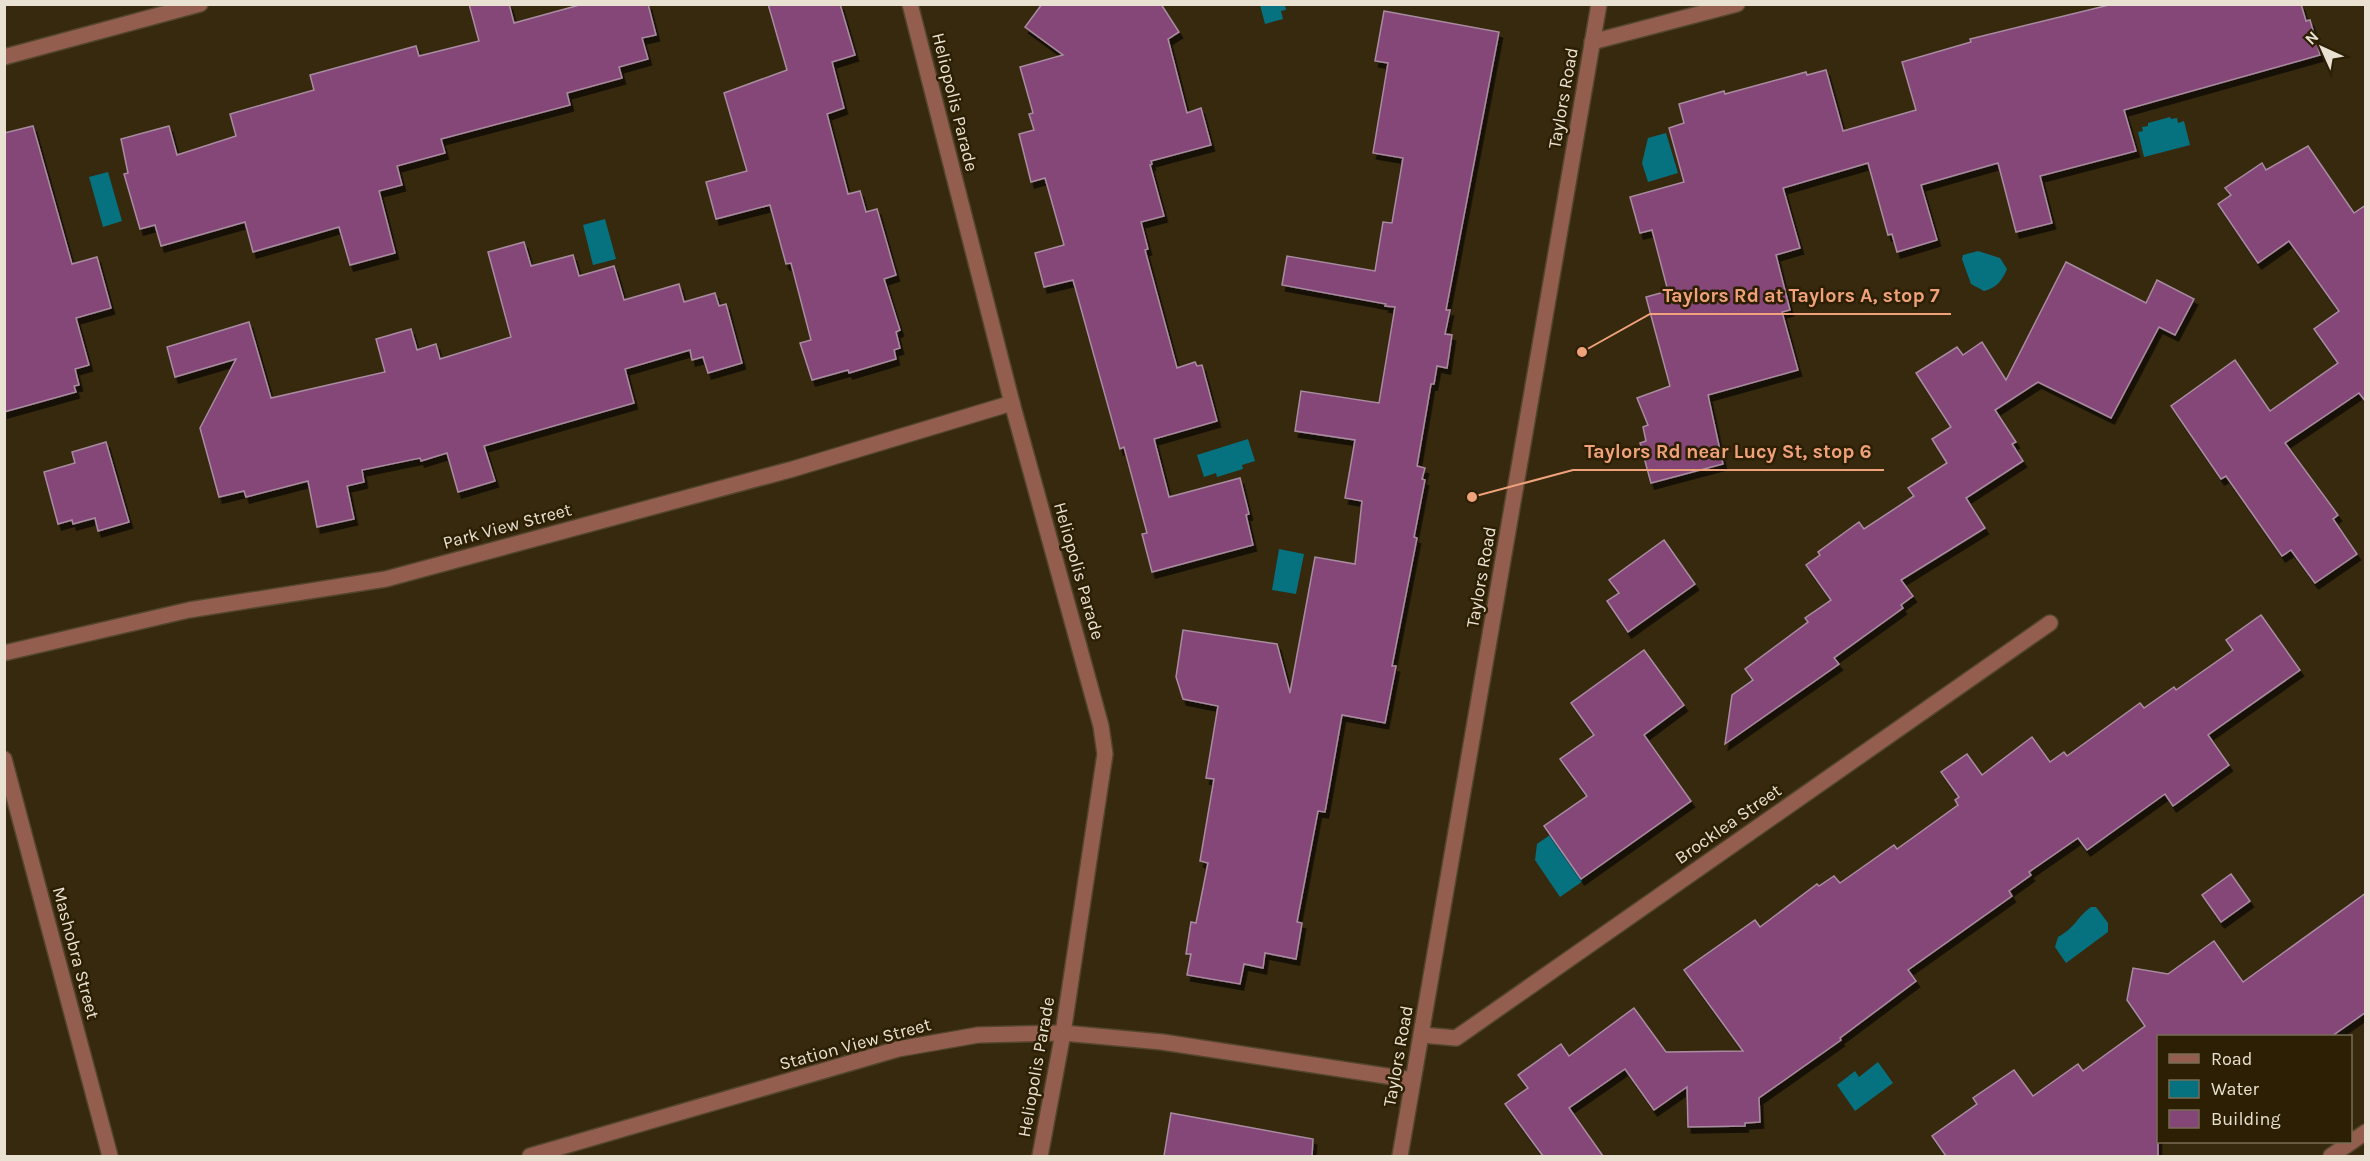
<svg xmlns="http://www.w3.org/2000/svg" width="2370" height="1161" font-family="Karla,sans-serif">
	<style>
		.water { fill: #067280 }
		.building { fill: #844677; stroke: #a98ca1; stroke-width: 1.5; filter: url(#shadow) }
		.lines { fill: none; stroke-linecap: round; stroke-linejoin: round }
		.minor-casing { stroke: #53462d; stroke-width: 18 }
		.minor { stroke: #945e4f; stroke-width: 15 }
		.labels { text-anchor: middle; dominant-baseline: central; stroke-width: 5; stroke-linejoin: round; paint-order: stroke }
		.street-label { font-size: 18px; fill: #e9e1d1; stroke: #2c1f04 }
		.leader { fill: none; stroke: #f0a27a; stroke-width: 2 }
		.callout-dot { fill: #f0a27a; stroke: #2c1f04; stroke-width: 2 }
		.callout-label { font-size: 20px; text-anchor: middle; font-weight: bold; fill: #f0a27a; stroke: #2c1f04; stroke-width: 5; stroke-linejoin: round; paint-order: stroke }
	</style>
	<defs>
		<filter id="shadow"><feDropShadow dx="3.5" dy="6" stdDeviation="0" flood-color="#0009"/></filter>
	</defs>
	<rect width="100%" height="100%" fill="#36290e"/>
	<g class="water">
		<polygon points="1260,5 1285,5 1286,10 1281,11 1283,19 1265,24"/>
		<polygon points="2170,117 2171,119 2177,118 2178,123 2184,121 2190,145 2144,157 2138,132 2143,131 2142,127 2148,126 2148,123"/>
		<polygon points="1666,133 1678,173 1648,182 1642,163 1648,138"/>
		<polygon points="108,172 122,221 103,227 89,177"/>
		<polygon points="605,219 616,259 593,265 583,225"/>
		<path d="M1978,251l22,7 7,11c-5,12 -11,19 -23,22l-13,-7 -9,-25 1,-4z"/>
		<polygon points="1248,439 1255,461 1242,465 1243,469 1217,477 1216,473 1204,477 1197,455"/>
		<polygon points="1279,549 1304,554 1296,594 1272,590"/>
		<polygon points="1550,835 1583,881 1560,897 1535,860 1537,844"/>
		<path d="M2091,907h5l12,16v9l-42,31 -11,-16 3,-10c18,-10 18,-19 33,-30z"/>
		<polygon points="1878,1062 1893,1083 1855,1111 1837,1085 1855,1071 1859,1077"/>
	</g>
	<g class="building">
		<polygon points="469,4 509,4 514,23 583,4 648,4 656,35 642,38 648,59 619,67 622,78 567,93 570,105 441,139 445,153 397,166 402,185 379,191 395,253 350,265 339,227 253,252 245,222 161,246 155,225 140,229 124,174 128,173 121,139 169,126 177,155 236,136 230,114 314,90 310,75 416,46 419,56 479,41"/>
		<polygon points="768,4 840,4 855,55 832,62 844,108 827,114 848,194 860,191 866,212 877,209 896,275 884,279 900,330 896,332 900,348 894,350 896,359 849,373 848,370 812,380 800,343 811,340 791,263 786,264 770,205 716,219 706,182 747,171 724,93 787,70"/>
		<polygon points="1042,4 1161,4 1179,32 1168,39 1187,113 1201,108 1211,145 1151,161 1152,164 1150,165 1164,216 1141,222 1148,249 1145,250 1177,368 1195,362 1197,366 1202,365 1217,421 1154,439 1169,497 1240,478 1249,514 1246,515 1253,545 1152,572 1142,534 1147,533 1124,447 1120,449 1073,280 1044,287 1035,253 1064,245 1045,178 1031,182 1019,134 1034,130 1029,114 1033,113 1020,67 1063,55 1025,27"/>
		<polygon points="2113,4 2301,4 2306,21 2310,20 2320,55 2124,110 2136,151 2040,176 2052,223 2016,232 1998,163 1921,185 1937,240 1897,252 1892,234 1888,235 1868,163 1783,188 1800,248 1776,255 1790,310 1782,312 1798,370 1708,395 1723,464 1651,483 1640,443 1646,441 1643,427 1648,425 1637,398 1670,386 1646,297 1668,291 1652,230 1640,233 1630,197 1684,182 1669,128 1684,123 1679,104 1724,91 1725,94 1806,72 1807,75 1826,70 1843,131 1916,110 1902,62 1971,42 1970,39"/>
		<polygon points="1384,11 1499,32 1446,310 1450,310 1445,334 1452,335 1447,368 1437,366 1434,384 1431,384 1417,466 1425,468 1422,479 1425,480 1414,537 1417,538 1392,666 1396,666 1385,723 1342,715 1325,812 1318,811 1297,922 1302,923 1296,959 1265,953 1263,968 1244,964 1240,984 1187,975 1191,954 1186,954 1191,922 1196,923 1208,863 1200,861 1214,779 1206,778 1218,706 1183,699 1176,677 1183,630 1277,644 1290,693 1315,557 1355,564 1362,501 1345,498 1355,440 1295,431 1301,391 1379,403 1395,307 1385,306 1386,304 1282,285 1287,256 1375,271 1383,222 1392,223 1403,158 1373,153 1388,63 1375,61"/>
		<polygon points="33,126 72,264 97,257 111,308 76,318 89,365 75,369 79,385 74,386 76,392 4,412 4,133"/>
		<polygon points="2308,146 2354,213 2366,205 2366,402 2359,393 2285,443 2338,515 2333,519 2357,554 2315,583 2291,550 2282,556 2226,476 2221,479 2171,406 2235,360 2270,411 2338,363 2314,329 2339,311 2289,241 2258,263 2218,204 2231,195 2225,188 2262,163 2266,170"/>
		<polygon points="524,242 531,266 573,255 579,276 614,266 624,300 679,284 684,302 715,293 719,306 726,304 742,363 708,373 703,357 692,360 690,350 625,369 634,403 484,446 495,481 458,492 447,453 421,461 420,458 362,470 364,482 347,486 354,519 317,527 308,481 246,497 244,491 219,497 200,428 236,359 175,377 167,347 249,322 271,398 385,372 376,339 411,329 417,350 436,344 440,359 511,337 488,252"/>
		<polygon points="2066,262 2146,303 2157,280 2194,299 2175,335 2159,327 2111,418 2038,382 1995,410 2016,442 2012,444 2023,461 1966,498 1985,528 1901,580 1913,596 1901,605 1903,608 1834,658 1839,664 1725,744 1732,695 1753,680 1745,669 1808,622 1805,618 1831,600 1806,565 1820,555 1818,552 1859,522 1864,529 1914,496 1908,488 1947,463 1932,439 1951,427 1916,373 1957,347 1963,355 1982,342 2006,380"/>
		<polygon points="106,442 129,522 98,531 95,518 73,524 72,520 58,524 44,472 75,463 72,452"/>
		<polygon points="1664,540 1695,584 1628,632 1607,601 1619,593 1609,580"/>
		<polygon points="2261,615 2300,670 2208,735 2229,765 2173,806 2165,794 2087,850 2078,838 2029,872 2031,875 2009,891 2012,896 1908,970 1916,981 1840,1038 1841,1040 1759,1098 1760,1122 1745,1123 1745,1126 1688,1127 1687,1087 1654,1110 1625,1069 1569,1108 1603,1156 1543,1156 1505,1104 1528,1088 1518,1075 1561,1044 1569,1056 1634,1008 1666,1052 1743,1051 1684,970 1755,920 1760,927 1817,884 1819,886 1834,876 1840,883 1894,845 1897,849 1958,805 1955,800 1959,797 1941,772 1967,754 1982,775 2032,737 2050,762 2064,752 2067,756 2140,703 2144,708 2174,687 2176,690 2233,650 2226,640"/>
		<polygon points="1644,650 1684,705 1644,735 1691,801 1581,879 1544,826 1587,796 1560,759 1594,735 1571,703"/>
		<polygon points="2231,874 2250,901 2221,922 2202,895"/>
		<polygon points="2366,893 2366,1012 2332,1036 2158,1036 2158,1156 1946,1156 1932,1136 1977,1104 1973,1098 2014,1070 2033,1096 2078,1064 2083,1071 2145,1026 2127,1000 2133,968 2168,974 2214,941 2243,982"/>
		<polygon points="1171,1113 1313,1139 1312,1156 1164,1156"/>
	</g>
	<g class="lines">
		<g class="minor-casing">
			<g id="minor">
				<polyline points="910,4 1012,403 1101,726 1105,754 1063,1033 1040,1156"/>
				<polyline points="1592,42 1737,4"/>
				<polyline points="4,57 200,4"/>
				<polyline points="4,653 189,610 386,579 793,469 1012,403"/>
				<polyline points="4,759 110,1156"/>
				<polyline points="1422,1035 1456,1038 2050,623"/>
				<polyline points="530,1156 898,1049 978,1035 1063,1033 1162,1042 1413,1080"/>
				<polyline points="1400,1156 1599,4"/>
				<polyline points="2331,1156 2366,1132"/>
			</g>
		</g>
		<use href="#minor" class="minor"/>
	</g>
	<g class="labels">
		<g class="street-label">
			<text transform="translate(1563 98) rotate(-80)">Taylors Road</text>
			<text transform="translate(955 102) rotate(76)">Heliopolis Parade</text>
			<text transform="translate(507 526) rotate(-15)">Park View Street</text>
			<text transform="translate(1079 571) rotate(74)">Heliopolis Parade</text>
			<text transform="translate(1481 577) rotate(-80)">Taylors Road</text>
			<text transform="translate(1728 824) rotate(-35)">Brocklea Street</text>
			<text transform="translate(76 953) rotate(75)">Mashobra Street</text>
			<text transform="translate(855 1044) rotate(-15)">Station View Street</text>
			<text transform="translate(1398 1056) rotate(-80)">Taylors Road</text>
			<text transform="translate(1036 1067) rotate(-80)">Heliopolis Parade</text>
		</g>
	</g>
	<path class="leader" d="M1582 352L1650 314H1951M1472 497L1573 470H1884"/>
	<g class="callout-dot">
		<circle cx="1582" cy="352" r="6"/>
		<circle cx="1472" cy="497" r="6"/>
	</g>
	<g class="callout-label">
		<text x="1801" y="302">Taylors Rd at Taylors A, stop 7</text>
		<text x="1728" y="458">Taylors Rd near Lucy St, stop 6</text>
	</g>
	<rect width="2370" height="1161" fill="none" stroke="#e9e1d1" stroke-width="12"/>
	<rect x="2157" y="1035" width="195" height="108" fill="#2c1f04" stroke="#786d56" stroke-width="1.5"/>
	<rect x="2169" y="1054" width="30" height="9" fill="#945e4f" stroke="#786d56" stroke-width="1.5"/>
	<text x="2211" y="1065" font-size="18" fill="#e9e1d1">Road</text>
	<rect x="2169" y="1080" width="30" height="18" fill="#067280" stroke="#786d56" stroke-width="1.5"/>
	<text x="2211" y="1095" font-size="18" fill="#e9e1d1">Water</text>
	<rect x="2169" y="1110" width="30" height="18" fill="#844677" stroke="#786d56" stroke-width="1.5"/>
	<text x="2211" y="1125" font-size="18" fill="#e9e1d1">Building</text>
	<g transform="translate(2322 48) rotate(315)" stroke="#2c1f04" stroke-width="4.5" paint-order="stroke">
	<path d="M0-4.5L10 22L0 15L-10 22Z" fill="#e9e1d1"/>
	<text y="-9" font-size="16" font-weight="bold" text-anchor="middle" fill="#e9e1d1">N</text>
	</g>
</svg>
